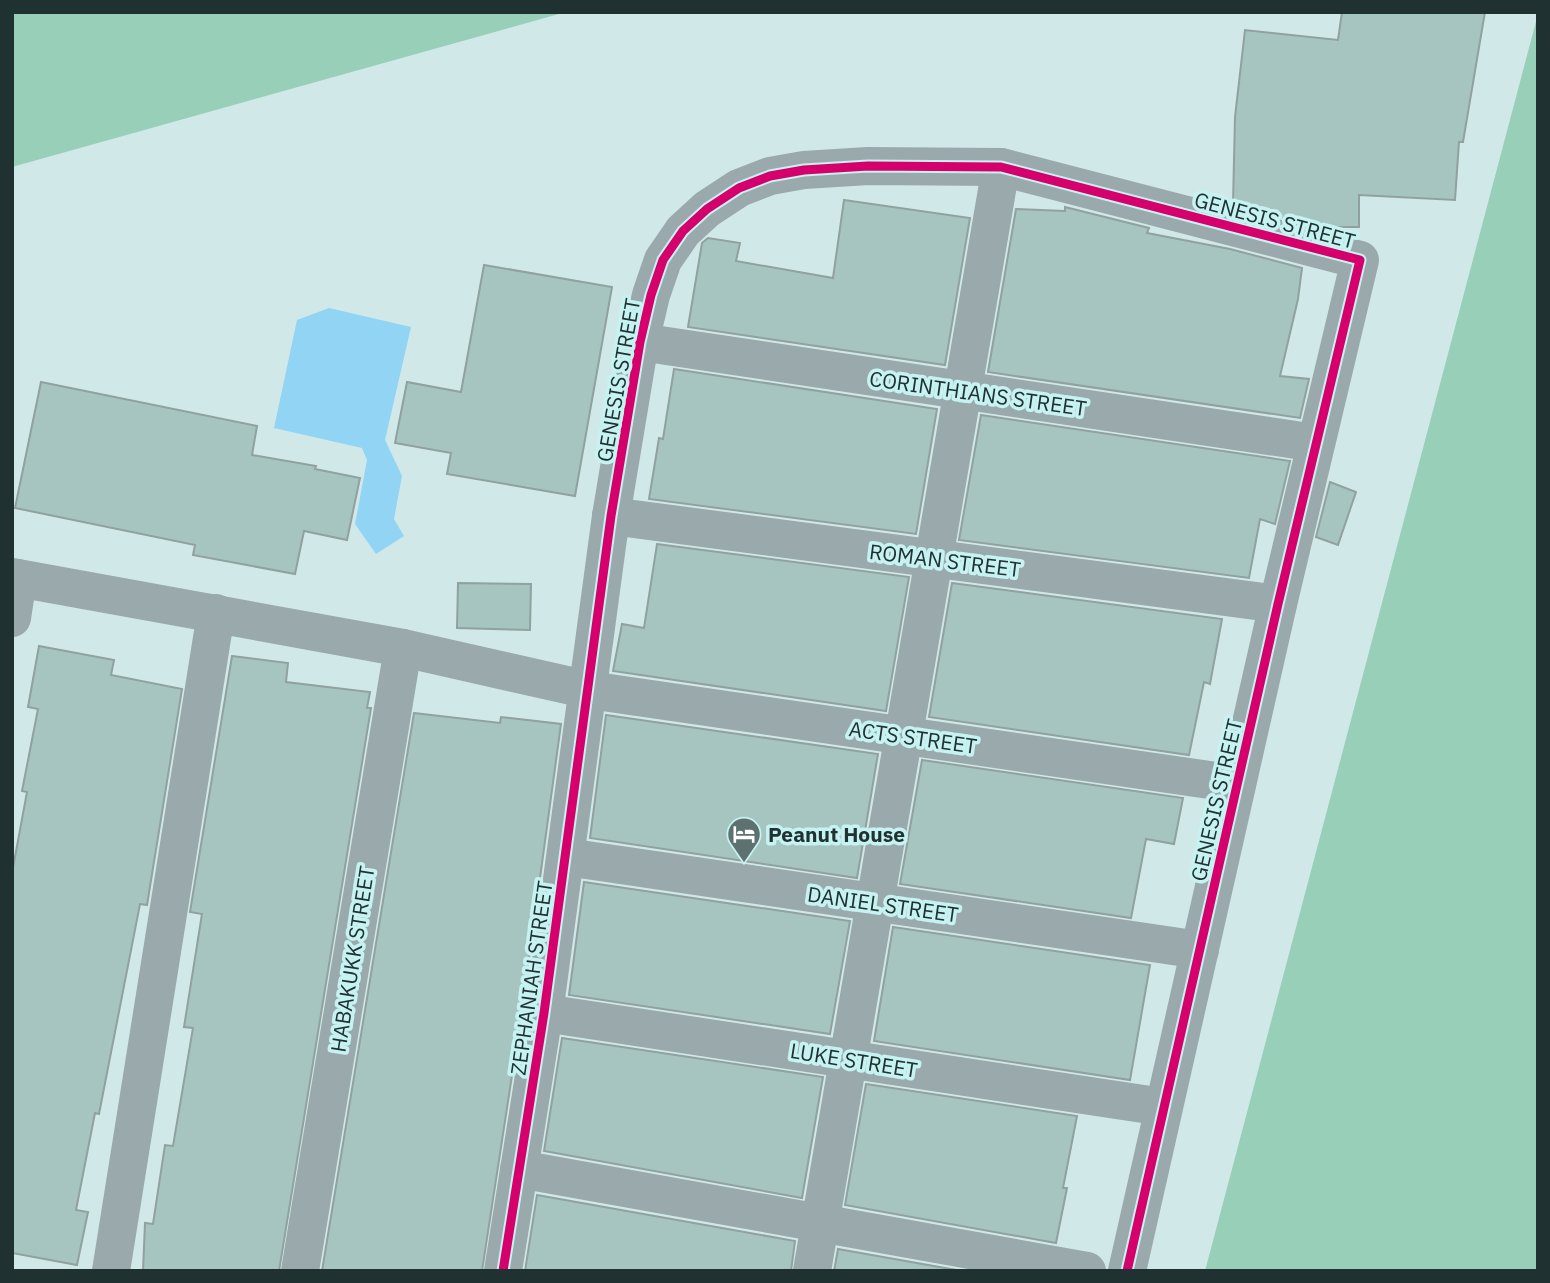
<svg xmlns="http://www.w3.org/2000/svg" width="1550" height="1283" font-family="'IBM Plex Sans',sans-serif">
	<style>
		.forest { fill: #97cfb8 }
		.water { fill: #91d4f4 }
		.building { fill: #a6c5c0; stroke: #90a19f; stroke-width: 2 }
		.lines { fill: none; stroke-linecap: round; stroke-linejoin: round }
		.minor { stroke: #99a9ac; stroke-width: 38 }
		.cycleway-casing { stroke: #c7f2f2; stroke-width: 13 }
		.cycleway { stroke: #d6006c; stroke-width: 9 }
		.labels { text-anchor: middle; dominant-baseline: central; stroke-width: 7; stroke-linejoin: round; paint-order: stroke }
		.street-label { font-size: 21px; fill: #203131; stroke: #c7f2f2 }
		.poi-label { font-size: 21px; font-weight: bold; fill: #203131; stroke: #c7f2f2; text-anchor: start }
	</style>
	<rect width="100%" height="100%" fill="#d1e8e8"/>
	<g class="forest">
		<polygon points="12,12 566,12 12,167"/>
		<polygon points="1538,14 1538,1271 1205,1271"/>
	</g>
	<polygon class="water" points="329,308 411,327 385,440 402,476 394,519 404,536 376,554 355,524 367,460 362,448 274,428 297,320"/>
	<g class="building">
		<polygon points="1342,12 1485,12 1463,142 1459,142 1455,200 1359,195 1359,227 1318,227 1233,204 1235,117 1245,30 1338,40"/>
		<polygon points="844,200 970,218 945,365 688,327 702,243 708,238 740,243 736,261 833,278"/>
		<polygon points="1065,207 1149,228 1147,233 1230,249 1302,268 1298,299 1280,376 1309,379 1300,418 988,372 1016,209 1065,211"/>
		<polygon points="484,265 612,287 575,496 447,474 451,453 395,443 407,382 461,392"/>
		<polygon points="674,369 937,409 916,534 649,499 659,438 663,439"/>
		<polygon points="41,382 257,426 252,455 316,466 315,469 360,478 347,540 304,531 295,574 193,555 195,545 15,508"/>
		<polygon points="981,415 1290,461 1275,524 1260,519 1249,578 959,540"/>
		<polygon points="1330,482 1356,492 1338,545 1316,537"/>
		<polygon points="657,544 909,577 886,711 613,671 622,624 644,628"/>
		<polygon points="458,583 531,584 530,630 457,628"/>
		<polygon points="952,583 1222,619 1210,684 1204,682 1189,755 929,717"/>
		<polygon points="39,646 114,660 111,675 182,689 147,905 140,904 99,1114 95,1113 76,1210 88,1212 77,1265 12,1253 12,873 27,792 22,791 38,709 28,707"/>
		<polygon points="232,656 288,663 286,682 370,692 367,708 371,708 279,1271 143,1271 145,1223 153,1224 165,1145 173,1146 193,1028 184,1027 202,914 190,912"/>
		<polygon points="414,713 500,723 501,717 561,724 522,1010 482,1271 322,1271"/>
		<polygon points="606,715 878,754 857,878 590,838"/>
		<polygon points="922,760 1183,798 1174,844 1146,839 1131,918 900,884"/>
		<polygon points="584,882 850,921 830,1034 569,995"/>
		<polygon points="893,927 1150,965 1130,1080 874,1041"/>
		<polygon points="562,1038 823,1077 802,1198 544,1151"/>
		<polygon points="866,1084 1077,1116 1063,1188 1067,1188 1056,1243 845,1205"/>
		<polygon points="537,1195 795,1241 791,1271 525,1271"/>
		<polygon points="838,1249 962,1271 834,1271"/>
	</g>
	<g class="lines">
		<g class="minor">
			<polyline points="640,342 1316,443"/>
			<polyline points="611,516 1278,604"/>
			<polyline points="12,577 403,648 589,690 1237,784"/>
			<polyline points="12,618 18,578"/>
			<polyline points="566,857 1200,950"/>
			<polyline points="544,1013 1163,1107"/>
			<polyline points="519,1169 1087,1271"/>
			<polyline points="111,1271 216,613"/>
			<polyline points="300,1271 403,648"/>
			<polyline points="503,1271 544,1013 611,516 640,342 651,295 663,260 683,231 707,209 739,188 770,176 804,170 868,166 1001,167 1360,260 1278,604 1127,1271"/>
			<polyline points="812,1271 1001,167"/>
		</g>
		<g class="cycleway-casing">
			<polyline id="cycleway" points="503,1271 544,1013 611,516 640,342 651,295 663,260 683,231 707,209 739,188 770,176 804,170 868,166 1001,167 1360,260 1278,604 1127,1271"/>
		</g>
		<use href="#cycleway" class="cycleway"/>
	</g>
	<defs>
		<g id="hotel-pin" transform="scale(1.75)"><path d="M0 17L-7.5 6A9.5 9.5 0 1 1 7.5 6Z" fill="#5e7171" stroke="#c7f2f2"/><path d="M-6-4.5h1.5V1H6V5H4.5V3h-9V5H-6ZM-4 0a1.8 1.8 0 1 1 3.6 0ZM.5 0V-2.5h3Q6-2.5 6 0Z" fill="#fff"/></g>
	</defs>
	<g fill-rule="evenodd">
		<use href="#hotel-pin" x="744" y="834"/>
	</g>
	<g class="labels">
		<g class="street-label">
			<text transform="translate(1275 220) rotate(15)">GENESIS STREET</text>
			<text transform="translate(618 380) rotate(-80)">GENESIS STREET</text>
			<text transform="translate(978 393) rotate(8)">CORINTHIANS STREET</text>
			<text transform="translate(945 560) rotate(7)">ROMAN STREET</text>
			<text transform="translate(913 737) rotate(8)">ACTS STREET</text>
			<text transform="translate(1216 800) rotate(-77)">GENESIS STREET</text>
			<text transform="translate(883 904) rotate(8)">DANIEL STREET</text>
			<text transform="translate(352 959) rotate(-81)">HABAKUKK STREET</text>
			<text transform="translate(531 978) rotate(-82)">ZEPHANIAH STREET</text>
			<text transform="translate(854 1060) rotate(9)">LUKE STREET</text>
		</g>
		<g class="poi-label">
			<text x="768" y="834">Peanut House</text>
		</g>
	</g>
	<rect width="1550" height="1283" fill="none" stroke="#203131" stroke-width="28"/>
</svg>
